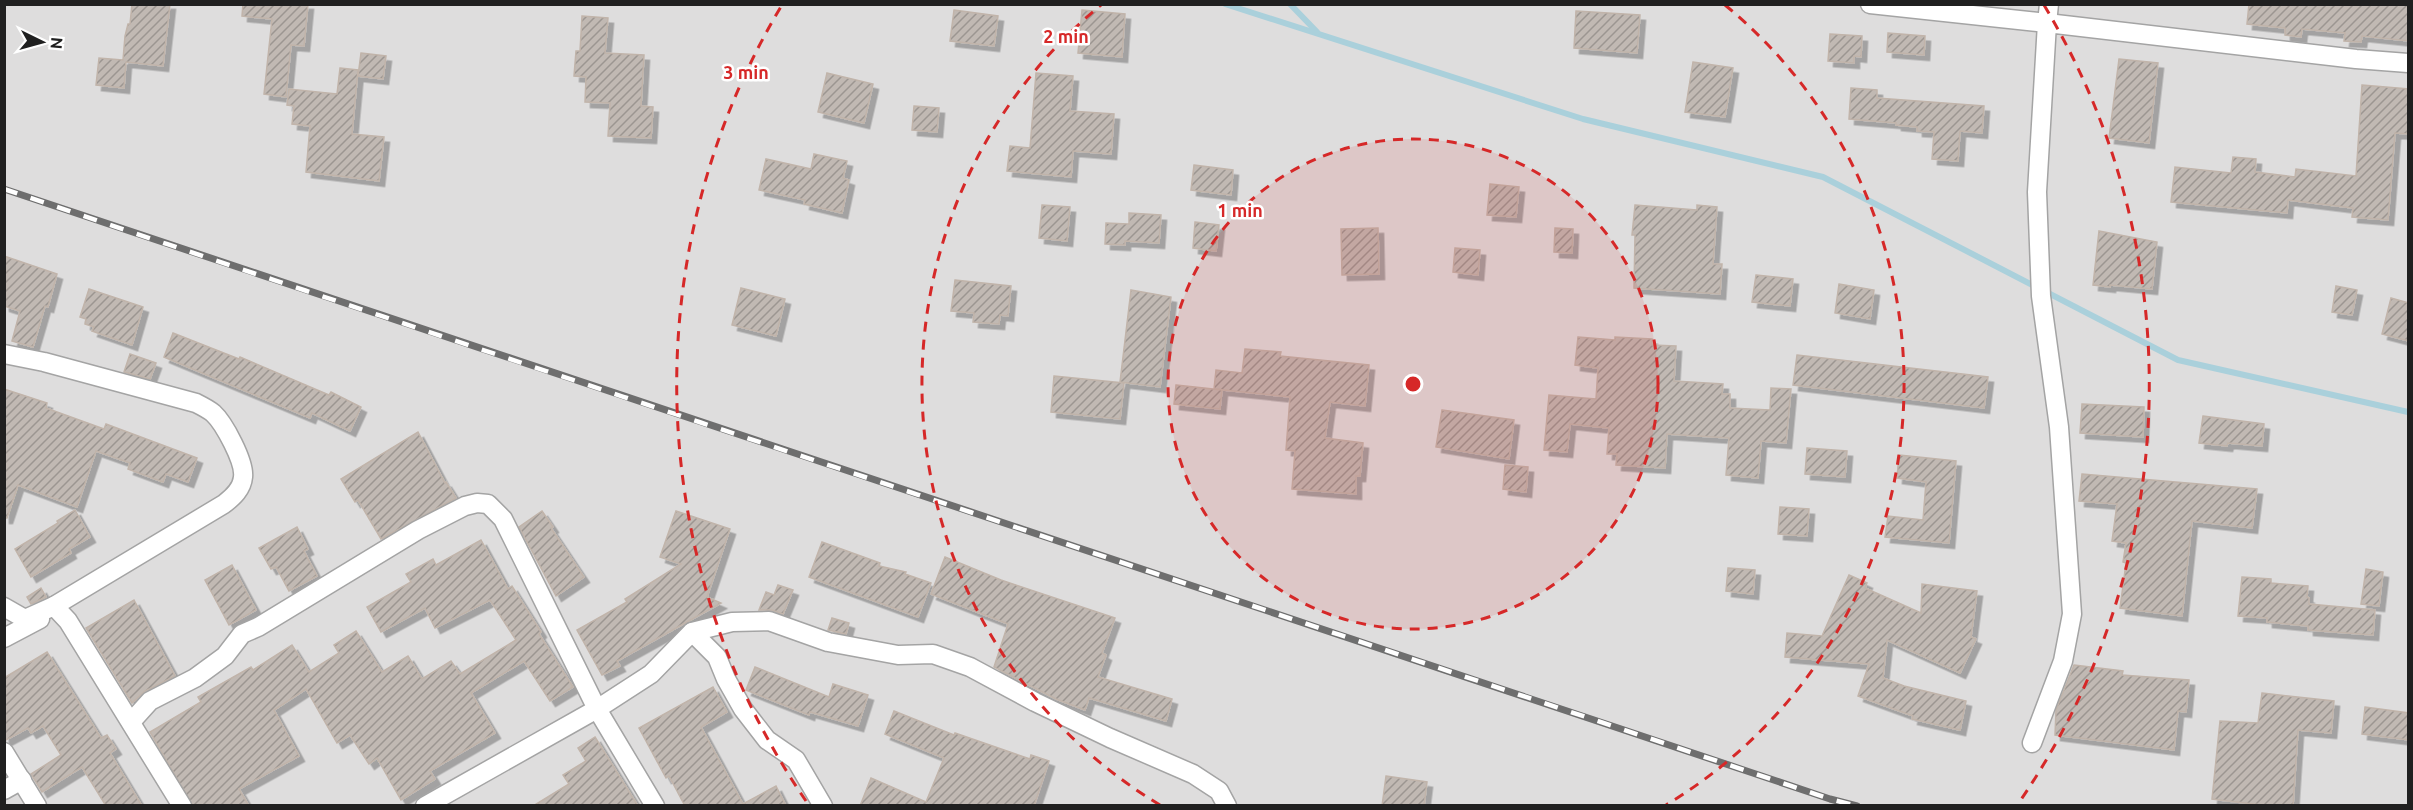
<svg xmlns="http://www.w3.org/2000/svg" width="2413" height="810" font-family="Ubuntu,sans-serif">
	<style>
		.residential { fill: #dedddd }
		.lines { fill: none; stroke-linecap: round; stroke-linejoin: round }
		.stream { stroke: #aad0db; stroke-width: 6 }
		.building { fill: url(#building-hatch); stroke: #c1b4aa; stroke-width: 1.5; filter: url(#shadow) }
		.street-casing { stroke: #a4a4a4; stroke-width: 21 }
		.street { stroke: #fff; stroke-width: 18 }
		.rail-casing { stroke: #6e6e6e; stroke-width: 7 }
		.rail { stroke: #fff; stroke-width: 4.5; stroke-dasharray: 14; stroke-linecap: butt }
		.ring { fill: none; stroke: #d62828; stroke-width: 3; stroke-dasharray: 10 8 }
		.centre { fill: #d62828; stroke: #fff; stroke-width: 3 }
		.ring-label { font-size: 18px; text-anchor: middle; font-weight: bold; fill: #d62828; stroke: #fff; stroke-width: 5; stroke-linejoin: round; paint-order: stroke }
	</style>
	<defs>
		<pattern id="building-hatch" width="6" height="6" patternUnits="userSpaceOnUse" patternTransform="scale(1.5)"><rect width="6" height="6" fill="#c1b9b3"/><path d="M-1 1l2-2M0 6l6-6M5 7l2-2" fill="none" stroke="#9c9691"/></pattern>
		<filter id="shadow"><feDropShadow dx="5.5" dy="5.5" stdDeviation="0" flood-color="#0004"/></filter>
	</defs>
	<rect width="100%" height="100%" fill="#f0ede7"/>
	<rect class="residential" x="5" y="5" width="2403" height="800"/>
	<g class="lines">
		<g class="stream">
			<polyline points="1225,4 1583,119 1823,177 2178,360 2408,412"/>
			<polyline points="1290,4 1317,32"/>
		</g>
	</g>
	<g class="building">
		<polygon points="132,4 170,4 163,66 126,62 124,88 96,85 99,58 123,60 125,36 128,24 130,24"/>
		<polygon points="243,4 308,4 304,46 291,45 286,97 264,94 272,19 242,16"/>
		<polygon points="2249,4 2409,4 2409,41 2362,36 2361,42 2344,41 2345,33 2302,29 2301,37 2285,35 2285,28 2247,24"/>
		<polygon points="954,10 998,16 994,46 950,41"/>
		<polygon points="1082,10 1125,14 1122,57 1078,53"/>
		<polygon points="1576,11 1640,15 1637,53 1574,48"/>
		<polygon points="582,16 608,18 605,53 644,55 641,106 653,107 651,138 608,136 610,103 585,102 586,77 574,76 576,51 580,51"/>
		<polygon points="1888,33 1925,36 1924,55 1887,52"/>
		<polygon points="1830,34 1862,36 1861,57 1854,56 1854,63 1828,61"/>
		<polygon points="361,53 386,56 383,79 358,76"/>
		<polygon points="2119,59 2158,63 2149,143 2109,138"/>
		<polygon points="1693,62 1733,68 1725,117 1685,112"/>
		<polygon points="340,68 358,70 352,134 384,137 379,181 306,172 310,126 292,124 294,106 287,105 289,89 337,94"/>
		<polygon points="827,73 873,84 864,123 818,112"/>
		<polygon points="1036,73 1073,76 1070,111 1114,114 1111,154 1073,151 1071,177 1007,171 1010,146 1030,148"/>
		<polygon points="2362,85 2409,89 2409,134 2395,133 2388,220 2352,217 2353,208 2288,200 2287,213 2171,202 2175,167 2231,173 2233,157 2256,159 2255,172 2295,177 2296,169 2356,176"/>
		<polygon points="1851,88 1877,90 1877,98 1984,106 1982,133 1960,131 1958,161 1932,159 1934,132 1917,131 1917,127 1896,125 1896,123 1849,119"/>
		<polygon points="914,106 939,108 937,132 912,130"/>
		<polygon points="814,154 847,161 843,178 849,180 842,213 804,204 805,200 759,190 766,159 811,169"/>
		<polygon points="1194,165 1233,170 1231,195 1191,190"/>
		<polygon points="1490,184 1519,187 1516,217 1487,215"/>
		<polygon points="1042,205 1070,207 1067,241 1039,238"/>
		<polygon points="1635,205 1697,210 1697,205 1717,207 1713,264 1722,264 1720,294 1634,288 1635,235 1632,235"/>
		<polygon points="1129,213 1161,215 1159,243 1125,241 1125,245 1105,244 1106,223 1129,224"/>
		<polygon points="1195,222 1219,225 1216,251 1193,248"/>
		<polygon points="1378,228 1379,274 1342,275 1341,229"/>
		<polygon points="1555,228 1573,229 1572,253 1554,252"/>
		<polygon points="2099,231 2157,242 2152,289 2110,285 2110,287 2093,285"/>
		<polygon points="1455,248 1480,250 1478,275 1453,272"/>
		<polygon points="4,256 57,274 48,307 45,306 33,347 12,341 20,311 4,306"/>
		<polygon points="1756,275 1793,279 1790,306 1752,302"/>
		<polygon points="955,280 1011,286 1008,316 1000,315 999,324 973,322 974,313 951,311"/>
		<polygon points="1839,284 1874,290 1870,319 1835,313"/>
		<polygon points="2336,286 2357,290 2352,315 2332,312"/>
		<polygon points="741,288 785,299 776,336 732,325"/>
		<polygon points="89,289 143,307 132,345 92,331 94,327 85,324 86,319 80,317"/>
		<polygon points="1131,290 1171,297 1160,387 1120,382"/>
		<polygon points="2391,298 2409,303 2409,341 2382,334"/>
		<polygon points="173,333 239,359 240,357 329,395 331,392 361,407 350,431 312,413 310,418 164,357"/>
		<polygon points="1578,337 1615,340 1615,337 1652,339 1652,345 1676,346 1674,381 1723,384 1722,394 1730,394 1730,408 1770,410 1771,388 1791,389 1786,443 1761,441 1758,478 1726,475 1729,438 1667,434 1665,468 1616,465 1617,454 1607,454 1609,428 1570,424 1567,452 1544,450 1549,395 1596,399 1598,368 1575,365"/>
		<polygon points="1245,349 1281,352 1280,356 1369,365 1365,406 1330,402 1325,438 1363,443 1360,476 1356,476 1356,494 1292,489 1295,451 1286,450 1290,397 1214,389 1216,370 1242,373"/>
		<polygon points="130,354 156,363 150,379 124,372"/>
		<polygon points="1797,355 1988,377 1984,408 1793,385"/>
		<polygon points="1054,376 1124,383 1120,419 1051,412"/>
		<polygon points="1176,385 1222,390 1220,409 1174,404"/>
		<polygon points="4,389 47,403 46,408 104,429 106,424 197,458 188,482 166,474 163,482 128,469 130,463 96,451 77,507 18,485 7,518 4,518"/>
		<polygon points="2082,404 2144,407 2143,437 2080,433"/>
		<polygon points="1442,410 1514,420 1509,459 1436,447"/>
		<polygon points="2203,416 2264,424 2262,446 2228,443 2227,446 2199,443"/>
		<polygon points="418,432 445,483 446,482 456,498 381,539 358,500 355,502 341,479"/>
		<polygon points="1807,448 1847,451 1845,477 1805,474"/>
		<polygon points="1899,455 1956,461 1949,543 1885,537 1888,516 1923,520 1926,482 1897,478"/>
		<polygon points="1505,465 1528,467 1526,492 1503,489"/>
		<polygon points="2082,474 2257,489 2252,528 2192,521 2182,616 2120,608 2126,563 2123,562 2126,543 2112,541 2117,504 2079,501"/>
		<polygon points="1780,507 1809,509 1807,536 1778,534"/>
		<polygon points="75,510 90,537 69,549 71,553 31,577 15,549 58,523 57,521"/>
		<polygon points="542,511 553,527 551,528 584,577 556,596 519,527"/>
		<polygon points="676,511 730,529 707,597 721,603 617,661 620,666 602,675 577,630 627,602 625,599 681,564 660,557"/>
		<polygon points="297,527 308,549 304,551 317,576 289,591 276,567 271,569 259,548"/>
		<polygon points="481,540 508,589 512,586 541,632 539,634 573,687 550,701 524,661 471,693 495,733 430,771 435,779 401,800 377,758 369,764 350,735 337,743 306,689 274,710 299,756 239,789 249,806 193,806 150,732 201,702 198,697 251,667 253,670 292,645 309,672 339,653 334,645 356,631 382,672 408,656 422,679 451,661 460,674 516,640 490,600 435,628 425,608 381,632 367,607 411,582 406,574 433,559 436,565"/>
		<polygon points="822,542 880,563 879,566 906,572 905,574 931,583 918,617 809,577"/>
		<polygon points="945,557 1001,580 1115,618 1102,653 1106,655 1098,677 1172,699 1166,721 1089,698 1085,710 1056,699 994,667 1008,624 931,594"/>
		<polygon points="232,565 256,610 229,625 205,580"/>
		<polygon points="1728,568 1755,570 1753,594 1726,591"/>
		<polygon points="2366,569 2383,572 2379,606 2361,604"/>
		<polygon points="1849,575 1867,583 1865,588 1921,613 1922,584 1977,591 1971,637 1976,639 1960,673 1887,640 1883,678 1904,686 1966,701 1960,730 1912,719 1913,716 1858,696 1869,664 1785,657 1787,633 1822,636"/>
		<polygon points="2242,577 2271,579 2271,583 2308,586 2307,597 2309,598 2309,604 2375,610 2373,635 2308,630 2308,626 2267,622 2267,618 2238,616"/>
		<polygon points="778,585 793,590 783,614 772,610 759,610 766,592 774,595"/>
		<polygon points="41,588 46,597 31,604 27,597"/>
		<polygon points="134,600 175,676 145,691 132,703 86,628"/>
		<polygon points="832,618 849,623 846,634 828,630"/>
		<polygon points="47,652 101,738 107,735 116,749 110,753 142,806 106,806 82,767 42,792 31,774 61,755 43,726 31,733 28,728 4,741 4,678"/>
		<polygon points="2074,665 2123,671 2122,675 2189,680 2186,712 2178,711 2174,750 2055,735 2056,710"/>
		<polygon points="755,667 829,697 833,684 868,695 858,726 810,712 809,715 746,690"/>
		<polygon points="713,687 727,712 701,727 743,804 776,786 786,806 685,806 669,776 666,778 639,728"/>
		<polygon points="2262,693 2334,701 2331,733 2298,730 2293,806 2270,806 2212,799 2220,721 2258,723"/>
		<polygon points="2365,707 2409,713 2409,740 2362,734"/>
		<polygon points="894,711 954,735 955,733 1030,759 1031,755 1049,761 1034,806 860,806 871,778 926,802 944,758 885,734"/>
		<polygon points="595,737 638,806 533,806 569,784 563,775 586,761 578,748"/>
		<polygon points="1386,776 1427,782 1424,806 1382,806"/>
	</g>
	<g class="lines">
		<g class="street-casing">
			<g id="street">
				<polyline points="1870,4 2047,23 2049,4"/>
				<path d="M4,354l40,8 152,41c6,3 12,6 17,10 11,10 32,49 30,64 -1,12 -10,20 -19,27l-170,102"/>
				<polyline points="4,607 25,619 54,606 68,621 182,806"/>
				<polyline points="692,632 717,657 726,679 743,709 767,740 796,760 823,806"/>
				<polyline points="4,638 40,619"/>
				<polyline points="131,722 150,701 195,678 225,656 242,634 258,627 418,530 465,506 477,503 488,504 503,519 597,709 655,806"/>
				<polyline points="2032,743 2063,661 2072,614 2059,427 2041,296 2037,192 2047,23 2356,59 2408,63"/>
				<polyline points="4,752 37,806"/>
				<polyline points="4,790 22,780"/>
				<polyline points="425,806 597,709 651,674 692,632 732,622 769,621 828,642 898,655 933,654 970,667 1035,702 1110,738 1193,774 1219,791 1227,806"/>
			</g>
		</g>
		<use href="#street" class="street"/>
		<g class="rail-casing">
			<path id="rail" d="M4,189c608,206 1218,405 1826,610l27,7"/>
		</g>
		<use href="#rail" class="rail"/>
	</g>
	<circle cx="1413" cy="384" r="245" fill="#d62828" fill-opacity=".12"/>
	<g class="ring">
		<circle cx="1413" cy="384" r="245"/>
		<path d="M1160 805A491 491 0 0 1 1101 5M1725 5A491 491 0 0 1 1666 805"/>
		<path d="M806 801A736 736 0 0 1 782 5M2044 5A736 736 0 0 1 2020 801"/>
	</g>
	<circle cx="1413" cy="384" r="9" class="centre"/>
	<g class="ring-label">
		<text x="1066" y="43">2 min</text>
		<text x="746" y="79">3 min</text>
		<text x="1240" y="217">1 min</text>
	</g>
	<rect width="2413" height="810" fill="none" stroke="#202020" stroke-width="12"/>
	<g transform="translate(42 42) rotate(95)" stroke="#ffffff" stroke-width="4.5" paint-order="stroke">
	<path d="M0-4.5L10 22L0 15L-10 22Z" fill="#202020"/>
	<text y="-9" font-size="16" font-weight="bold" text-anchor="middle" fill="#202020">N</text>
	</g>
</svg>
